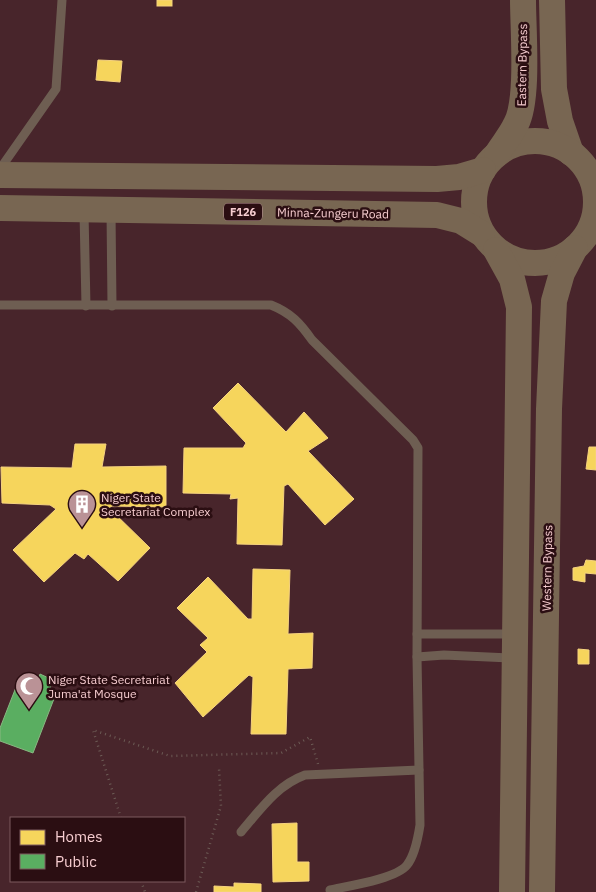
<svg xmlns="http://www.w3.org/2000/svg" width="596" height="892" font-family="'IBM Plex Sans',sans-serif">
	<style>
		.homes { fill: #f6d55c; stroke: #f6d37f }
		.public { fill: #5aae61; stroke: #89b782 }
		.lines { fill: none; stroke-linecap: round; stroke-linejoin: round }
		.path { stroke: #6c5b55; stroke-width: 2.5; stroke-dasharray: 1 4; stroke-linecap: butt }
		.service { stroke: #6e5e52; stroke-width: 9 }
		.primary { stroke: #786652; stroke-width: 26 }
		.labels { text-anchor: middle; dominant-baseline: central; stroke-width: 5; stroke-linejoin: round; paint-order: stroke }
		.shield { fill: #2b0e12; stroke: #ba9497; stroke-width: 1 }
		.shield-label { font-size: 11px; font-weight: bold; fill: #f7cdd0 }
		.street-label { font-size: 12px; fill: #f7cdd0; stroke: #2b0e12 }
		.poi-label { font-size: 12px; fill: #f7cdd0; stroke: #2b0e12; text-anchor: start }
	</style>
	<rect width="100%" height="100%" fill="#48252b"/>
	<g class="homes">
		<rect x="157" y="0" width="15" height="6"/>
		<polygon points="98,60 122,61 120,82 96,80"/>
		<polygon points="238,383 286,432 304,412 328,438 308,451 354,499 325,525 288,484 284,486 282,545 237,544 238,498 230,499 231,494 183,493 184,448 243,448 246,443 213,408"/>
		<polygon points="75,444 106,444 102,467 166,466 166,507 112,506 109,508 150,548 118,581 88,554 84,559 75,553 44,582 13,550 56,509 50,505 2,503 1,467 72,468"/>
		<polygon points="589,447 596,447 596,470 586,469"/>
		<polygon points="586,560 596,561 596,574 585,573 585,582 573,580 573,568 584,566"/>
		<polygon points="253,569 290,570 288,634 313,633 312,668 288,669 286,734 251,734 253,677 249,675 203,717 175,683 207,652 200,645 208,638 177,608 208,577 248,619 252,619"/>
		<polygon points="578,649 589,650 589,664 578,664"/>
		<polygon points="297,823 297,862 309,862 309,881 273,882 272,824"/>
		<polygon points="234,883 261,884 261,892 214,892 214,886 234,887"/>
	</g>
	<polygon class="public" points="40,674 53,680 50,688 57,691 33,753 0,741 0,728 20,677 36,684"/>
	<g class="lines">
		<g class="path">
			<polyline points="121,818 93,730 170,756 281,753 310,737 318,764"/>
			<polyline points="141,881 145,892"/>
			<polyline points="196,892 221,806 219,768"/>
		</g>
		<g class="service">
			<polyline points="0,169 56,89 62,0"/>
			<polyline points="111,211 112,306"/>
			<polyline points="84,212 86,306"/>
			<path d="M0,305h271c20,8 29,18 41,35l101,100 5,8 -1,209 3,168c-2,13 -5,30 -13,40 -11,14 -59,21 -77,25"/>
			<polyline points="417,634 512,634"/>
			<polyline points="417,657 444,655 512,658"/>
			<path d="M241,832c19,-22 36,-47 64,-57l114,-5"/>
		</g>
		<g class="primary">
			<polyline points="552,0 554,89 560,121 571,153"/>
			<circle cx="535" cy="202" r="61"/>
			<path d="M497,154c6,-10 14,-19 19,-30 13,-24 7,-94 7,-124"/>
			<polyline points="0,175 437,179 459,177 483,170"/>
			<polyline points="0,208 437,215 461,221 482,234"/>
			<polyline points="496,250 512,279 519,307 512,892"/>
			<polyline points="542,892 549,409 554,301 562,273 575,248"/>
		</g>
	</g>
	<defs>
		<g id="building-pin" transform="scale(1.4375)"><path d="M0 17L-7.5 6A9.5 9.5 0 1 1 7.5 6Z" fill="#ba9296" stroke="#2b0e12"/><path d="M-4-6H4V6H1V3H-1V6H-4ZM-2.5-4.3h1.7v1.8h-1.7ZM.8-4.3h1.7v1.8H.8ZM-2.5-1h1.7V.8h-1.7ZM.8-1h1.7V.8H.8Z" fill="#fff"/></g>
		<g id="mosque-pin" transform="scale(1.4375)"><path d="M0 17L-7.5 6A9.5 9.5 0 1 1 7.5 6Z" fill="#ba9296" stroke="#2b0e12"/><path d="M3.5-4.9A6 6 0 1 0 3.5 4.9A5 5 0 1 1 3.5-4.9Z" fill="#fff"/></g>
	</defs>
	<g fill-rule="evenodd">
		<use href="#building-pin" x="82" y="504"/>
		<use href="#mosque-pin" x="29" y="686"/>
	</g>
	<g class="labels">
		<rect class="shield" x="224" y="203.5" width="38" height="17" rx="4"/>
		<g class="shield-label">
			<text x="243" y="212">F126</text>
		</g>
		<g class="street-label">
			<text transform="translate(522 65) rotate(-89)">Eastern Bypass</text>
			<text transform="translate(333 213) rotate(1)">Minna-Zungeru Road</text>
			<text transform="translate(547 568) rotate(-89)">Western Bypass</text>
		</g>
		<g class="poi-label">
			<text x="101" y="497">Niger State<tspan x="101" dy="14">Secretariat Complex</tspan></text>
			<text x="48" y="679">Niger State Secretariat<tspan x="48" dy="14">Juma'at Mosque</tspan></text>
		</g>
	</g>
	<rect x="10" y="817" width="175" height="65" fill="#2b0e12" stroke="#7d5a5e"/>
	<rect x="20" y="830" width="25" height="15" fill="#f6d55c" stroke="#7d5a5e"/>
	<text x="55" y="842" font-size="15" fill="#f7cdd0">Homes</text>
	<rect x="20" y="854" width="25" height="15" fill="#5aae61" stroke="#7d5a5e"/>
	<text x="55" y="867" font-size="15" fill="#f7cdd0">Public</text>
</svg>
